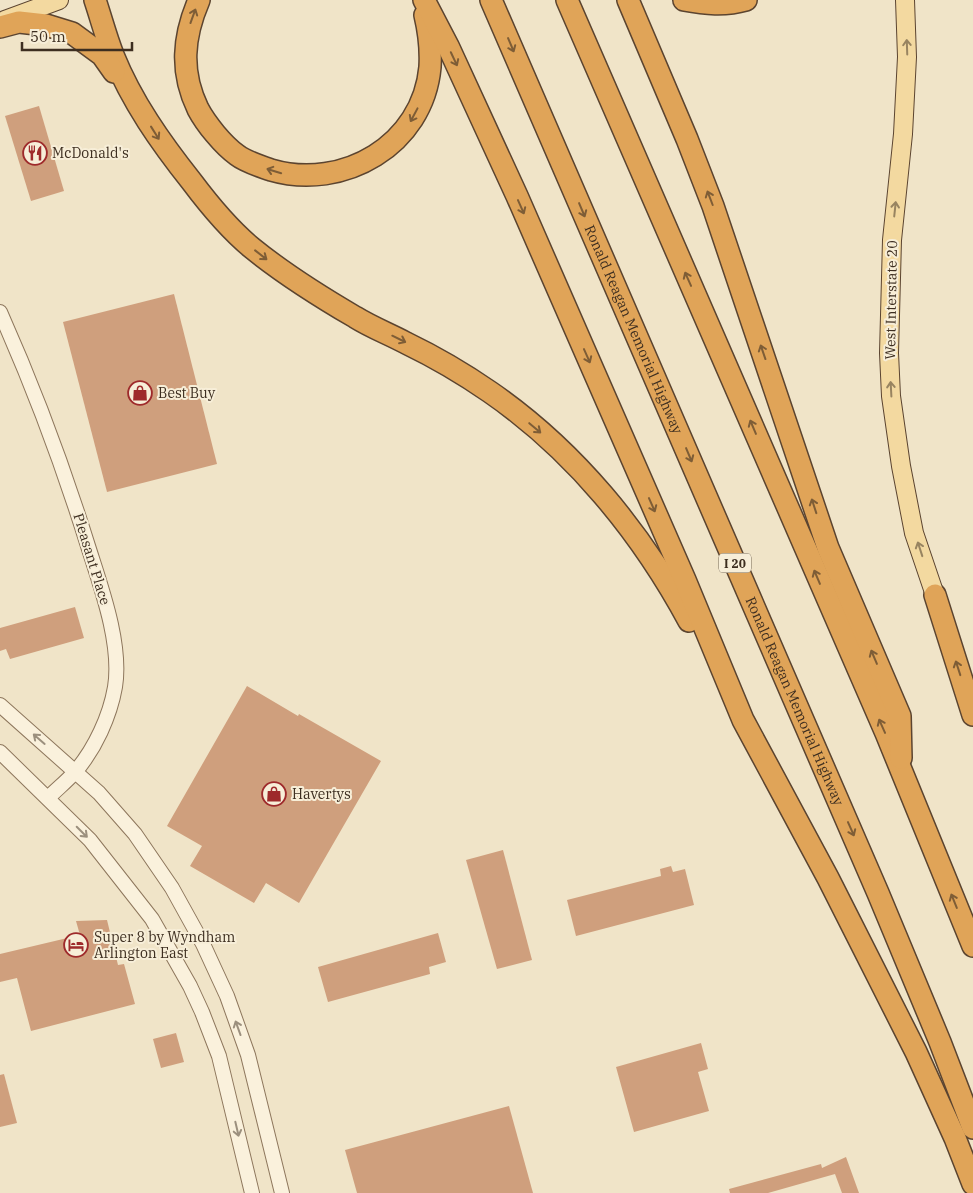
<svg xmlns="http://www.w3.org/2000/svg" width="973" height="1193" font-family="'IBM Plex Serif',serif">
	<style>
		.building { fill: #cf9f7d }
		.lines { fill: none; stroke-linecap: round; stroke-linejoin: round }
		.tertiary-casing { stroke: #8d765c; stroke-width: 16 }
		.primary-casing { stroke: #5b4430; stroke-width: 20 }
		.motorway-casing { stroke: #5b4430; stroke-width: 24 }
		.tertiary { stroke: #faf1dc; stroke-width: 14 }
		.primary { stroke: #f3d9a0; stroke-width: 18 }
		.motorway { stroke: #e0a458; stroke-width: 21 }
		.oneway { stroke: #7e5d36 }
		.oneway2 { stroke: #988460 }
		.oneway3 { stroke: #9c907e }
		.labels { text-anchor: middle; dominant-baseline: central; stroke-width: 4; stroke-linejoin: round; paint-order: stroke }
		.shield { fill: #f7eed8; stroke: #756857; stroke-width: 1 }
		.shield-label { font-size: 12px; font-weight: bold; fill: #3d2e20 }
		.poi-label { font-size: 14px; fill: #3d2e20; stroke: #f7eed8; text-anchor: start }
		.street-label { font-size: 14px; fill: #3d2e20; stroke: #f7eed8 }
	</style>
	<rect width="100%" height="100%" fill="#f0e4c8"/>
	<g class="building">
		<polygon points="39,106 64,191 31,201 5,116"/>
		<polygon points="174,294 217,464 107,492 63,322"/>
		<polygon points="75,607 84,638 10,659 6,649 0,651 0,628"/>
		<polygon points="247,686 298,716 299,714 381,761 299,903 266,883 254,903 190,866 202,846 167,826"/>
		<polygon points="503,850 532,960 497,969 466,860"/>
		<polygon points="671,866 673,872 685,869 694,905 576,936 567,900 661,876 660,869"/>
		<polygon points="107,920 118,965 124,964 135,1004 31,1031 17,978 0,982 0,954 80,935 76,921"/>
		<polygon points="438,933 446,962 429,967 430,974 328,1002 318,967"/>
		<polygon points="176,1033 184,1062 161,1068 153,1039"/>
		<polygon points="701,1043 708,1069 698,1072 709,1111 634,1132 616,1067"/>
		<polygon points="4,1074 17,1123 0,1127 0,1075"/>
		<polygon points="509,1106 533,1193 357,1193 345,1150"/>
		<polygon points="846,1157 859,1193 842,1193 835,1174 768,1193 730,1193 729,1189 821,1164 822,1168"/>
	</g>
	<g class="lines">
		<g class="tertiary-casing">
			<g id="tertiary">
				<path d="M0,312c34,76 63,154 88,234 13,41 34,98 27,141 -5,29 -20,62 -40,85 -8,9 -18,17 -27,26"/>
				<polyline points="0,705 99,793 135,834 172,888 203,944 227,996 248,1055 282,1193"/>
				<polyline points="0,752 90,840 152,919 190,986 202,1012 219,1056 252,1193"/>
			</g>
		</g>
		<g class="primary-casing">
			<g id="primary">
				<polyline points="905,0 907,57 903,134 892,240 889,353 891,396 901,466 914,533 935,595"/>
				<polyline points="5,20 59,0"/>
			</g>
		</g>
		<g class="motorway-casing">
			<g id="motorway">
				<path d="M95,0c6,18 11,37 18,55 19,47 48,88 79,127 18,24 37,47 60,66 32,26 67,48 103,69 16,10 34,17 51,26 29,14 58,31 84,49 84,58 151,140 199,229"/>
				<path d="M199,0c-16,37 -19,72 -1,109 8,15 25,36 39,46 9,7 23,11 34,15 72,21 152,-25 159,-103 1,-17 -1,-35 -5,-52"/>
				<polyline points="424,0 448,46 517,196 685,580 743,720 828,878 916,1052 955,1138 973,1184"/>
				<path id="s1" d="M491,0l387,893 62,149 33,86"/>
				<polyline points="567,0 886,733 973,946"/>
				<polyline points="628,0 687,139 713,206 828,548 900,716 901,758"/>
				<path d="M684,0c21,4 41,6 62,0"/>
				<polyline points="0,27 19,22 46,25 72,33 102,55 114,72"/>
				<polyline points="935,595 973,715"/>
			</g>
		</g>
		<use href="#tertiary" class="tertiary"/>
		<use href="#primary" class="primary"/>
		<use href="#motorway" class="motorway"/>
	</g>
	<defs><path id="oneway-shaft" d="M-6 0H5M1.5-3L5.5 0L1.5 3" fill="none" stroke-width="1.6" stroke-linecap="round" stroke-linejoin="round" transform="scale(1.25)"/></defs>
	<g class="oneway">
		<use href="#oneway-shaft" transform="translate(193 16) rotate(-70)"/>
		<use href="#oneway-shaft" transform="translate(511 45) rotate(67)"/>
		<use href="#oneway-shaft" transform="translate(454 59) rotate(65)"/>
		<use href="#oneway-shaft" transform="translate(414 115) rotate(118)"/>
		<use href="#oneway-shaft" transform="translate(155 133) rotate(58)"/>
		<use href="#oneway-shaft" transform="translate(274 171) rotate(-163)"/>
		<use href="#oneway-shaft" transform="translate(710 198) rotate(-111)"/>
		<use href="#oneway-shaft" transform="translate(521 207) rotate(66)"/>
		<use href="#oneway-shaft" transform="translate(582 210) rotate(67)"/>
		<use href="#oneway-shaft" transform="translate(261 255) rotate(38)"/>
		<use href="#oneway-shaft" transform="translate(688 279) rotate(-114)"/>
		<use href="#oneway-shaft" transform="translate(399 339) rotate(26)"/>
		<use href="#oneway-shaft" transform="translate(763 352) rotate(-109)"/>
		<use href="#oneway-shaft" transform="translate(587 356) rotate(66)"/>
		<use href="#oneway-shaft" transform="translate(753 427) rotate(-113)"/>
		<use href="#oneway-shaft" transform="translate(535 428) rotate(40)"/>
		<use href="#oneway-shaft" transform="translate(689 455) rotate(67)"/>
		<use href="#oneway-shaft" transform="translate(652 505) rotate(66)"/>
		<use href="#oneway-shaft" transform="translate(814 506) rotate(-108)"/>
		<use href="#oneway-shaft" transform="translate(817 577) rotate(-113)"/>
		<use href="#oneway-shaft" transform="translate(874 657) rotate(-113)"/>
		<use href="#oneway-shaft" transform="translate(958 668) rotate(-108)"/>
		<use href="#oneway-shaft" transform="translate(882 726) rotate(-114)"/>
		<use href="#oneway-shaft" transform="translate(851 829) rotate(66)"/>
		<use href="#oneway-shaft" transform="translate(954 901) rotate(-112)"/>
	</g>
	<g class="oneway2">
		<use href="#oneway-shaft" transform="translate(907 47) rotate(-92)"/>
		<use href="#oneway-shaft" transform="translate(895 209) rotate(-84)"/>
		<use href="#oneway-shaft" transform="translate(891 389) rotate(-93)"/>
		<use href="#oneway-shaft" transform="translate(920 549) rotate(-108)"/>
	</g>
	<g class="oneway3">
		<use href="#oneway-shaft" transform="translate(39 739) rotate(-139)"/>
		<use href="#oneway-shaft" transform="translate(82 832) rotate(45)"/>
		<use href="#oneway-shaft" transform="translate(238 1028) rotate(-110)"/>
		<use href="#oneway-shaft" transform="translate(237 1129) rotate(77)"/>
	</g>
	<defs>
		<g id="restaurant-ring" transform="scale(1.25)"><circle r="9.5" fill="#f7eed8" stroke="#9e2a2b" stroke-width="1.5"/><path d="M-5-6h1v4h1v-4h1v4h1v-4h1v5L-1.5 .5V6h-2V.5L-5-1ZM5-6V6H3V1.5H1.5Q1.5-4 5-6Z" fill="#9e2a2b"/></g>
		<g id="shop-ring" transform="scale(1.25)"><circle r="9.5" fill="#f7eed8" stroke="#9e2a2b" stroke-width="1.5"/><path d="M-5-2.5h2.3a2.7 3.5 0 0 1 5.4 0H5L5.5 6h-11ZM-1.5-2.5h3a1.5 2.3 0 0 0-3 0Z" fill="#9e2a2b"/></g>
		<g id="hotel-ring" transform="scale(1.25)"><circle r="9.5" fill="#f7eed8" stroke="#9e2a2b" stroke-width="1.5"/><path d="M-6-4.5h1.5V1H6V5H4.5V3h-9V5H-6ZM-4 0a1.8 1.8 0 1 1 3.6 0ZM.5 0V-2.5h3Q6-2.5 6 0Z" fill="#9e2a2b"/></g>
	</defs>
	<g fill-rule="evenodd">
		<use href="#restaurant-ring" x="35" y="153"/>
		<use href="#shop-ring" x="140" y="393"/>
		<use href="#shop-ring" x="274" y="794"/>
		<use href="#hotel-ring" x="76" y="945"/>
	</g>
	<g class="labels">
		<rect class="shield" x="719" y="553.5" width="32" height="19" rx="4"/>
		<g class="shield-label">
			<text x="735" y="563">I 20</text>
		</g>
		<g class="poi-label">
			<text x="52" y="153">McDonald's</text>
			<text x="158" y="393">Best Buy</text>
			<text x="292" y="794">Havertys</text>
			<text x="94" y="937">Super 8 by Wyndham<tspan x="94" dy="16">Arlington East</tspan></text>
		</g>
		<g class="street-label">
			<text transform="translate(891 300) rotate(-89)">West Interstate 20</text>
			<text stroke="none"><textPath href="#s1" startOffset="359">Ronald Reagan Memorial Highway</textPath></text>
			<text transform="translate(92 559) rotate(73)">Pleasant Place</text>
			<text stroke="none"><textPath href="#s1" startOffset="764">Ronald Reagan Memorial Highway</textPath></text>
		</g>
	</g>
	<path d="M22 42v8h110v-8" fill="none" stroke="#3d2e20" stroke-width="2.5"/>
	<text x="30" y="42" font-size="15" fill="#3d2e20" stroke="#f7eed8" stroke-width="4" paint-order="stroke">50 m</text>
</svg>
